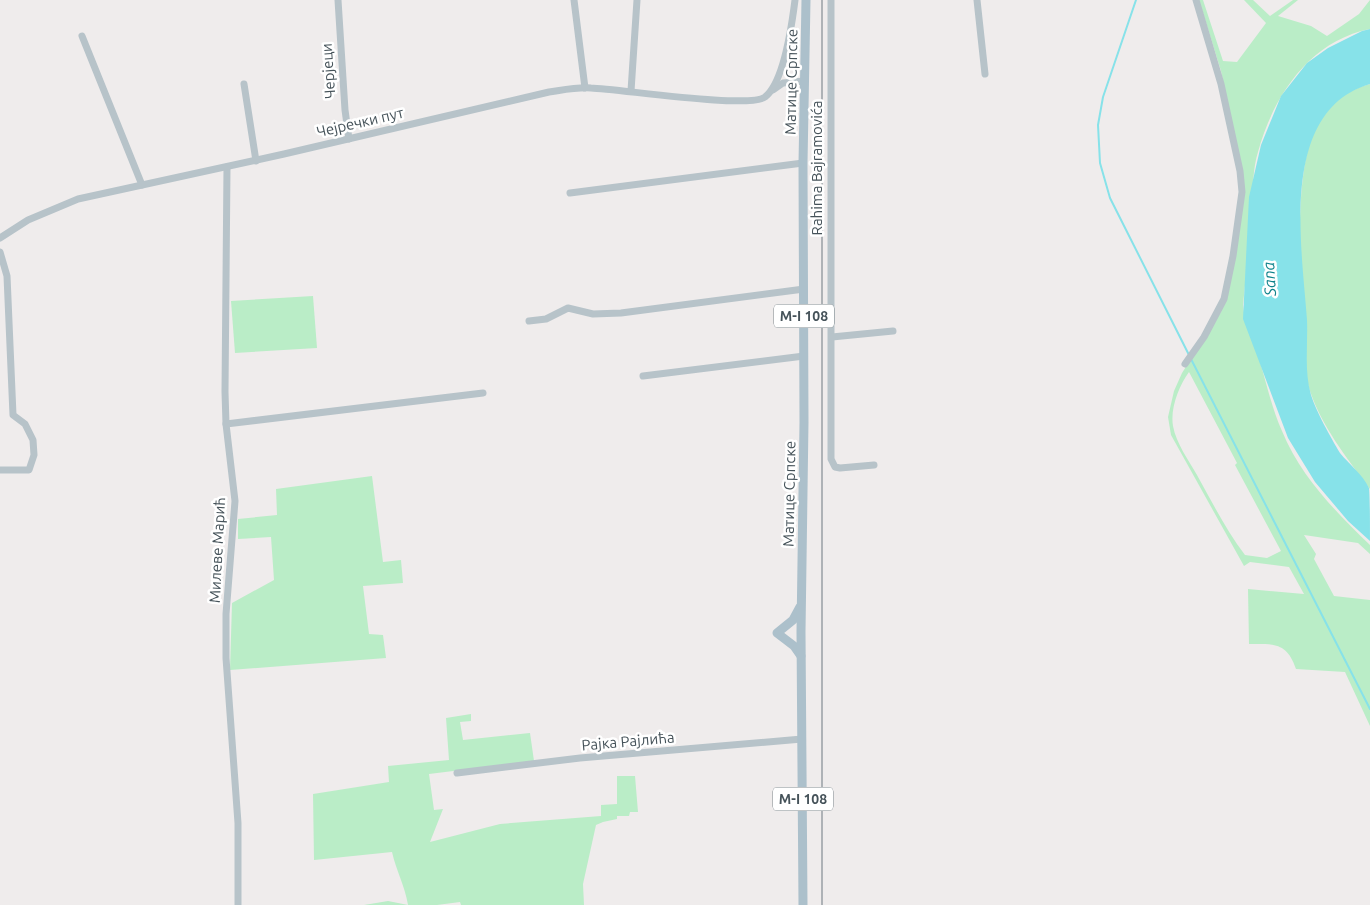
<svg xmlns="http://www.w3.org/2000/svg" width="1370" height="905" font-family="Ubuntu,sans-serif">
	<style>
		.green { fill: #baedc7; fill-rule: evenodd }
		.water { fill: #87e2e9 }
		.lines { fill: none; stroke-linecap: round; stroke-linejoin: round }
		.stream { stroke: #87e2e9; stroke-width: 2 }
		.minor { stroke: #b7c3c9; stroke-width: 7 }
		.major { stroke: #acc0cb; stroke-width: 9 }
		.rail { stroke: #aeb2b6; stroke-width: 2 }
		.labels { text-anchor: middle; dominant-baseline: central; stroke-width: 5; stroke-linejoin: round; paint-order: stroke }
		.shield { fill: #fff; stroke: #7d868b; stroke-width: 1 }
		.shield-label { font-size: 14px; font-weight: bold; fill: #455259 }
		.street-label { font-size: 15px; fill: #455259; stroke: #fff }
		.water-label { font-size: 16px; font-style: italic; fill: #0f828b; stroke: #fff }
	</style>
	<rect width="100%" height="100%" fill="#efecec"/>
	<g class="green">
		<path d="M1199,0h4l20,61 14,1 29,-39 -22,-23h9l17,16 23,-16h5l-20,16 33,10 16,10 32,-22 11,-14v29c-61,12 -97,68 -112,123 -5,16 -5,34 -6,50 -3,34 -5,68 -9,103 2,21 11,37 17,57 7,23 12,47 22,69 19,46 53,80 88,114v9l-12,-11 -54,-8 12,19 -2,5 20,37 36,4v126l-25,-54 -49,-3c-9,-27 -22,-25 -47,-25l-1,-55 56,5 -15,-27 -39,-5 -6,4 -73,-131 -3,-18 6,-26 8,-18 39,-61 19,-83 -2,-75 -17,-83zM1189,372l48,91 -2,2 46,86 -14,7 -22,-3c-19,-25 -33,-53 -48,-80 -8,-14 -21,-32 -24,-49 -3,-18 6,-40 16,-54z"/>
		<path d="M1370,84v405c-23,-31 -49,-63 -61,-101 -7,-23 -6,-51 -7,-75 -2,-52 -8,-143 15,-189 11,-21 31,-34 53,-40z"/>
		<polygon points="313,296 317,348 235,353 231,301"/>
		<polygon points="372,476 383,562 401,560 403,583 363,586 369,634 383,635 386,658 230,670 232,603 274,580 271,537 238,539 238,519 277,515 276,489"/>
		<path d="M471,714v7l-11,1 3,18 67,-7 4,28 -105,13 5,36 9,-1 -13,33 70,-18 101,-8v-11l16,-1v-28h18l3,36h-8l-1,4h-12v3l-14,3 -7,3 -13,59 1,21h-123l-1,-3 -23,3h-73l24,-4 20,4c-3,-19 -12,-35 -16,-53l-78,8 -1,-66 76,-12 -1,-16 61,-6 -3,-42z"/>
	</g>
	<path class="water" d="M1370,29v55c-92,27 -68,163 -63,236 1,25 -3,51 4,75 5,16 20,43 29,58 9,11 23,22 29,35 1,9 1,41 1,53l-22,-20 -33,-39 -27,-44 -45,-119 6,-122 12,-52 20,-49 26,-33 21,-15 34,-17z"/>
	<g class="lines">
		<g class="stream">
			<polyline points="1136,0 1103,97 1098,125 1100,163 1110,198 1189,355"/>
			<polyline points="1191,359 1370,709"/>
		</g>
		<g class="minor">
			<polyline points="338,0 345,110 349,139"/>
			<polyline points="574,0 585,88"/>
			<polyline points="831,0 831,459 835,467 840,468 874,465"/>
			<polyline points="977,0 985,74"/>
			<polyline points="82,36 142,185"/>
			<polyline points="244,84 256,161"/>
			<polyline points="773,90 783,83 804,81"/>
			<polyline points="631,91 637,0"/>
			<polyline points="227,167 225,392 226,424 235,501 226,614 226,658 238,823 238,905"/>
			<polyline points="570,193 803,163"/>
			<path d="M0,238l28,-18 50,-21 206,-45 265,-62c14,-2 28,-5 42,-4 29,1 157,21 174,9 19,-15 27,-73 30,-97"/>
			<polyline points="0,252 7,276 13,415 25,424 33,440 34,455 29,470 0,470"/>
			<polyline points="529,321 546,319 568,308 593,314 621,313 804,289"/>
			<polyline points="832,337 893,331"/>
			<polyline points="1185,364 1204,337 1224,299 1233,256 1242,192 1240,171 1221,84 1196,0"/>
			<polyline points="643,376 804,356"/>
			<polyline points="226,424 483,393"/>
			<polyline points="457,773 580,758 802,739"/>
		</g>
		<g class="major">
			<polyline points="800,607 793,620 777,633 794,646 801,656"/>
			<polyline points="803,905 801,632 804,422 803,163 806,0"/>
		</g>
		<polyline class="rail" points="822,905 822,0"/>
	</g>
	<g class="labels">
		<g class="shield">
			<rect x="774" y="304.5" width="60" height="23" rx="4"/>
			<rect x="773" y="787.5" width="60" height="23" rx="4"/>
		</g>
		<g class="shield-label">
			<text x="804" y="316">M-I 108</text>
			<text x="803" y="799">M-I 108</text>
		</g>
		<g class="street-label">
			<text transform="translate(328 71) rotate(-94)">Черјеци</text>
			<text transform="translate(791 82) rotate(-89)">Матице Српске</text>
			<text transform="translate(360 122) rotate(-13)">Чејречки пут</text>
			<text transform="translate(816 168) rotate(-90)">Rahima Bajramovića</text>
			<text transform="translate(789 494) rotate(-89)">Матице Српске</text>
			<text transform="translate(217 550) rotate(-87)">Милеве Мaрић</text>
			<text transform="translate(628 741) rotate(-5)">Рајка Рајлића</text>
		</g>
		<g class="water-label">
			<text transform="translate(1269 279) rotate(-93)">Sana</text>
		</g>
	</g>
</svg>
